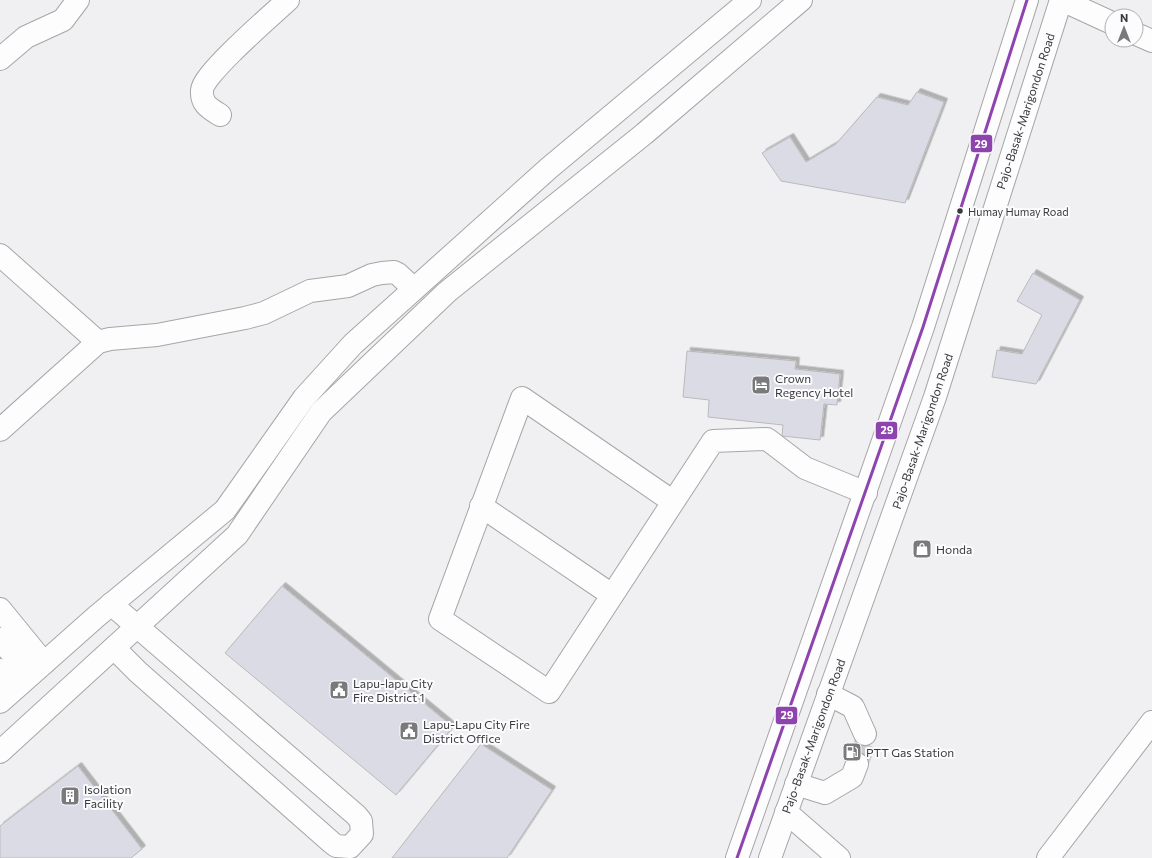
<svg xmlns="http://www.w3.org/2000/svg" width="1152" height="858" font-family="Commissioner,sans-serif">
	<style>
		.building { fill: #dbdbe5; stroke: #bababc; filter: url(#shadow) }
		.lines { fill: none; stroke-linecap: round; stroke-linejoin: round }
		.minor-tunnel { stroke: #ccccce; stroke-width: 22; stroke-dasharray: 22 11; stroke-linecap: butt }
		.minor-casing { stroke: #a6a6a8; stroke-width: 24 }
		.major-casing { stroke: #a6a6a8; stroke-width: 24 }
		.minor { stroke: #fdfdfd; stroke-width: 22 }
		.major { stroke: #fdfdfd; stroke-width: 22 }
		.bus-1-casing { stroke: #fcfcff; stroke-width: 6 }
		.bus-1 { stroke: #8e44ad; stroke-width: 3 }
		.bus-dot { fill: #3a3a3c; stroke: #fcfcff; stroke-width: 1.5 }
		.labels { text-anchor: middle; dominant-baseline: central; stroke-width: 4; stroke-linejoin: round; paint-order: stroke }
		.bus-label { font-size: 11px; fill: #3a3a3c; stroke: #fcfcff; text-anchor: start }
		.street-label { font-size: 12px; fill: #3a3a3c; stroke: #fcfcff }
		.poi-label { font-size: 12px; fill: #3a3a3c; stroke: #fcfcff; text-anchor: start }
		.line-badge { stroke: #fcfcff; stroke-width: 1.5 }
		.badge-label { font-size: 11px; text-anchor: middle; font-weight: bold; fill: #fff }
	</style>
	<defs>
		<filter id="shadow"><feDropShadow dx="3.5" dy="-3.5" stdDeviation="0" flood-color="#0004"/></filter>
	</defs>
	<rect width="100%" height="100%" fill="#f0f0f2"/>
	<g class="building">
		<polygon points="917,92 944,102 905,203 781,181 762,153 790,137 806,162 836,144 877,97 908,105"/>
		<polygon points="1033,273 1080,300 1036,384 992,377 997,350 1022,354 1042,315 1017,301"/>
		<polygon points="687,351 796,361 795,369 840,374 837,405 824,404 820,440 782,436 783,425 708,417 709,400 683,397"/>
		<polygon points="282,586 453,727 396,795 225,653"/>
		<polygon points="481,744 552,790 507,858 392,858"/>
		<polygon points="78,766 142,849 131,858 0,858 0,826"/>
	</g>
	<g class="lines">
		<polyline class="minor-tunnel" points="857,764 867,739 865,734"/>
		<g class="minor-casing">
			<g id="minor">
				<polyline points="1062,0 1112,23"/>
				<polyline points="1136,34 1152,41"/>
				<polyline points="0,59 26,37 63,20 78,0"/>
				<path d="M220,115c-11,-7 -19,-11 -18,-25 0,-15 72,-77 86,-90"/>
				<polyline points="0,255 98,342"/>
				<polyline points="0,430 98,342 110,339 157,335 245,318 264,313 310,291 348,286 372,275 382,273 394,272 398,274 414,289"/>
				<polyline points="672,501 522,398 440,619 549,692 713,441 767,439 805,468 866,493"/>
				<polyline points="481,506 612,595"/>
				<polyline points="111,604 356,815 361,821 362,834 350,847 336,846 331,842 138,672 114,648"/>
				<polyline points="0,609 44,663"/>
				<polyline points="0,639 30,675"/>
				<polyline points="0,670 15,688"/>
				<polyline points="828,694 853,707 865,734"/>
				<polyline points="0,702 97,616 225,510 304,398 353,344 549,168 750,0"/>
				<polyline points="0,752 237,535 321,412 447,292 644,134 801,0"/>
				<polyline points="796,784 825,793 852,777 857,764"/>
				<polyline points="786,812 839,858"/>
				<polyline points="1048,858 1152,722"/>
			</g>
		</g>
		<g class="major-casing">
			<g id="major">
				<polyline points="737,858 923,327 1027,0"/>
				<polyline points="770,858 935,397 1061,0"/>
			</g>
		</g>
		<use href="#minor" class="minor"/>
		<use href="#major" class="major"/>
		<g class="bus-1-casing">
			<polyline id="bus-1" points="737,858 923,327 1027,0"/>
		</g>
		<use href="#bus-1" class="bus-1"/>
	</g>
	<defs>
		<g id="hotel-square" transform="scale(1)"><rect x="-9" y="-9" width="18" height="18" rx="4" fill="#7a7a7c" stroke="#fcfcff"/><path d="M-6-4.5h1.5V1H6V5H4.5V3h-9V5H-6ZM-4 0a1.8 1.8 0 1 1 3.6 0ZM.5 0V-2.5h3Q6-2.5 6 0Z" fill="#fff"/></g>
		<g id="shop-square" transform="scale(1)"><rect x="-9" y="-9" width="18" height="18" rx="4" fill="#7a7a7c" stroke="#fcfcff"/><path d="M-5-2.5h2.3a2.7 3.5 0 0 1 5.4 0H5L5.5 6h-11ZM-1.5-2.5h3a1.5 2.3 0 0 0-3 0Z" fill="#fff"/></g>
		<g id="civic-square" transform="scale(1)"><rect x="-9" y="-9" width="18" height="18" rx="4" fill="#7a7a7c" stroke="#fcfcff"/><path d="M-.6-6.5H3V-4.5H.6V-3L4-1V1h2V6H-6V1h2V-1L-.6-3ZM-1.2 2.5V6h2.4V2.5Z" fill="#fff"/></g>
		<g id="fuel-square" transform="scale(1)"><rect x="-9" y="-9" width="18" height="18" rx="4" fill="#7a7a7c" stroke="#fcfcff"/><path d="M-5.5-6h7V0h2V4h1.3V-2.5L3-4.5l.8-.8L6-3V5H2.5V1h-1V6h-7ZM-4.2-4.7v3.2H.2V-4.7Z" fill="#fff"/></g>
		<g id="building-square" transform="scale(1)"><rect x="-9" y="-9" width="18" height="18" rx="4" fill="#7a7a7c" stroke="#fcfcff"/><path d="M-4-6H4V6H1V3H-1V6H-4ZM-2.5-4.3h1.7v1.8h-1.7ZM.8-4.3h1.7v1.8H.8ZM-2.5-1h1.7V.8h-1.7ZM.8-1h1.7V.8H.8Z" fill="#fff"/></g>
	</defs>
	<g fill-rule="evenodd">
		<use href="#hotel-square" x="761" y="385"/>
		<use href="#shop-square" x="922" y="549"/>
		<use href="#civic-square" x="339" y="690"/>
		<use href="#civic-square" x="409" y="731"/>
		<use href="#fuel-square" x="852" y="752"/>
		<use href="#building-square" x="70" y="796"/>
	</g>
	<circle class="bus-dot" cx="960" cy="211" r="3.5"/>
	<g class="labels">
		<g class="bus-label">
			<text x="968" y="211">Humay Humay Road</text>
		</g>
		<g class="street-label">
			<text transform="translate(1025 111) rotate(-72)">Pajo-Basak-Marigondon Road</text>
			<text transform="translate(922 431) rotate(-71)">Pajo-Basak-Marigondon Road</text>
			<text transform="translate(813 736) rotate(-70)">Pajo-Basak-Marigondon Road</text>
		</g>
		<g class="poi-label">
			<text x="775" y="378">Crown<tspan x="775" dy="14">Regency Hotel</tspan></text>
			<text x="936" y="549">Honda</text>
			<text x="353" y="683">Lapu-lapu City<tspan x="353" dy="14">Fire District 1</tspan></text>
			<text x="423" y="724">Lapu-Lapu City Fire<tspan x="423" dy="14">District Office</tspan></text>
			<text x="866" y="752">PTT Gas Station</text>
			<text x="84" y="789">Isolation<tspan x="84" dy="14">Facility</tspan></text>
		</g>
	</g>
	<g class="line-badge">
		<rect x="970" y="134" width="23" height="19" rx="4" fill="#8e44ad"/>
		<rect x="875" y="421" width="23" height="19" rx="4" fill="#8e44ad"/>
		<rect x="775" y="706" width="23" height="19" rx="4" fill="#8e44ad"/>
	</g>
	<g class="badge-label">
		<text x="981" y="148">29</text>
		<text x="887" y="434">29</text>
		<text x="787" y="719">29</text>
	</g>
	<g transform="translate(1124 28)"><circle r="19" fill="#fcfcff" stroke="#aeaeb1"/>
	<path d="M0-3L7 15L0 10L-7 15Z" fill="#7a7a7c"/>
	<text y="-6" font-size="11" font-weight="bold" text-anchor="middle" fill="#3a3a3c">N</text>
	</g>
</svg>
